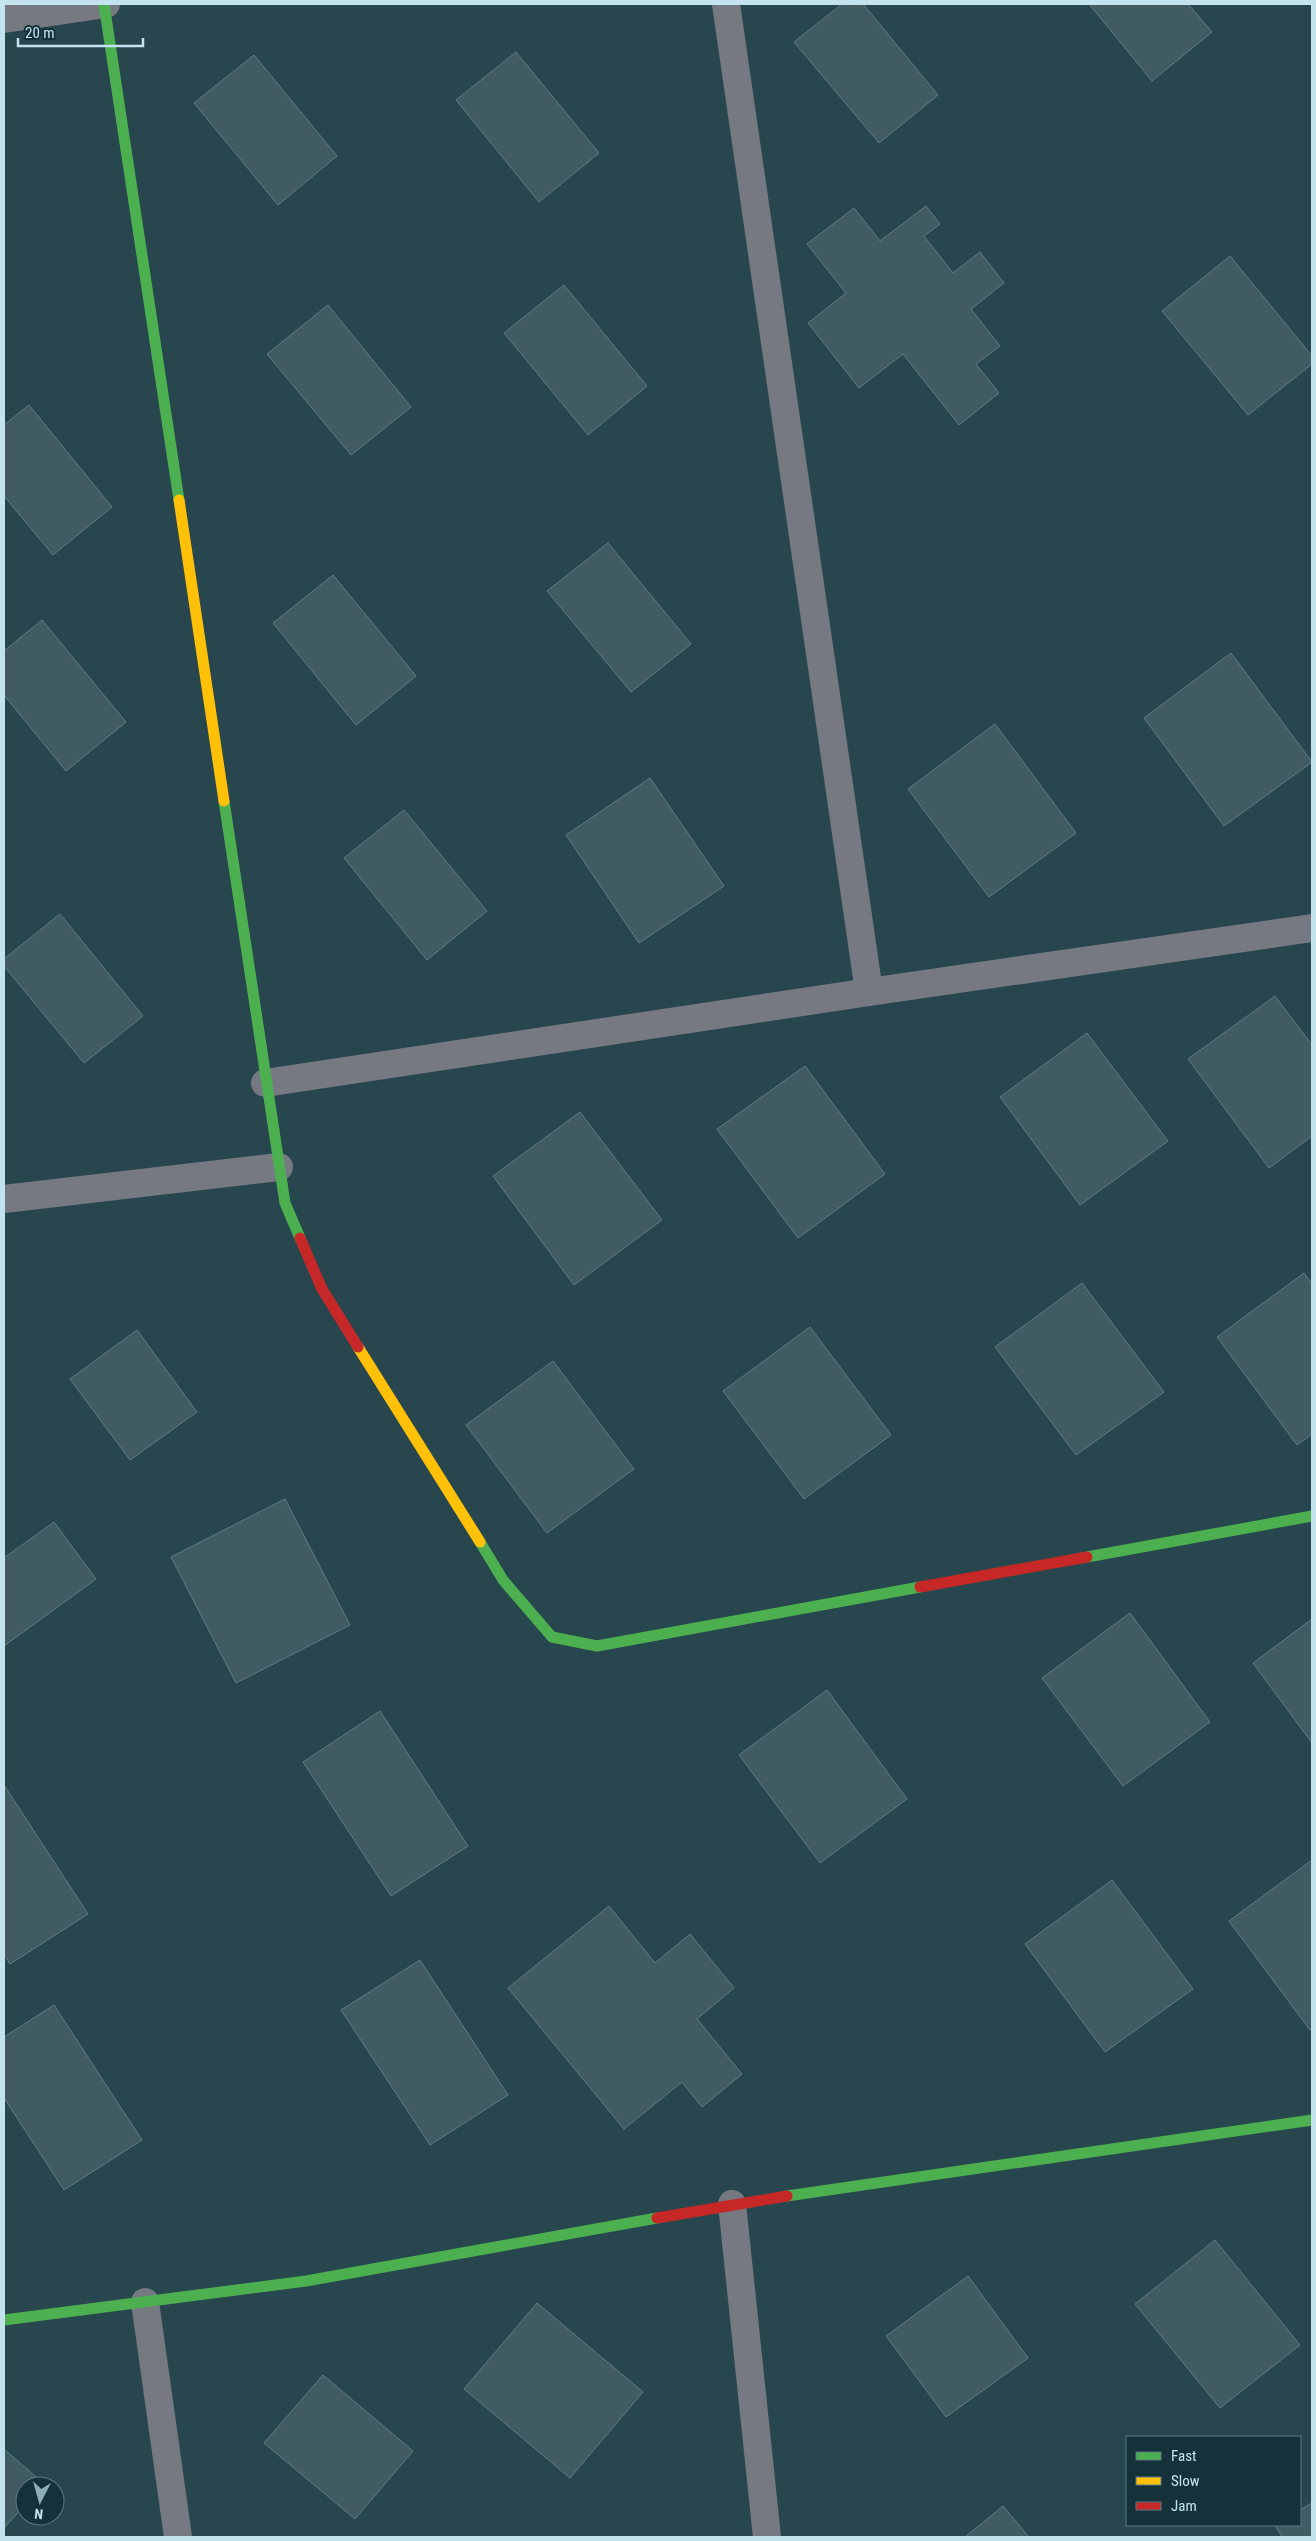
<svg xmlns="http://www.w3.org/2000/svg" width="1316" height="2541" font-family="'Roboto Condensed',sans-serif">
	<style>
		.building { fill: #415b63; stroke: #627c84 }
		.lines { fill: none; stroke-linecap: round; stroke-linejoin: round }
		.street { stroke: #767981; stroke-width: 28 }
		.fast { stroke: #4caf50; stroke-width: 11 }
		.slow { stroke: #ffc107; stroke-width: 11 }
		.jam { stroke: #c62828; stroke-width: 11 }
	</style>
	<rect width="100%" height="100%" fill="#28464e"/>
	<g class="building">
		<polygon points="842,4 863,4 938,95 879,143 794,42"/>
		<polygon points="1089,4 1188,4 1212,32 1152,81"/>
		<polygon points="516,52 599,153 539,202 456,100"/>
		<polygon points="254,55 337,156 278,205 194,103"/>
		<polygon points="926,206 940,224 924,236 953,273 980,252 1004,283 971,309 1000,346 976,364 999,393 959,425 903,354 859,388 808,323 846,293 807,244 854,208 880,241"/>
		<polygon points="1230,256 1312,356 1312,364 1248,415 1162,311"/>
		<polygon points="564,285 647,386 588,435 504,333"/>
		<polygon points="328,305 411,407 351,455 267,354"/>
		<polygon points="29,405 112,507 53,555 4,496 4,425"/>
		<polygon points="608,543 691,644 631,692 547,591"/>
		<polygon points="333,575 416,676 356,725 273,623"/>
		<polygon points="42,620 126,722 66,771 4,695 4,651"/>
		<polygon points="1231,653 1312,762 1224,826 1144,718"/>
		<polygon points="995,724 1076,833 989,897 908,789"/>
		<polygon points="650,778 724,886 639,943 566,835"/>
		<polygon points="404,810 487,911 427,960 344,858"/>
		<polygon points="60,914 143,1016 84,1063 4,966 4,959"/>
		<polygon points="1275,996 1312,1045 1312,1136 1269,1168 1188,1059"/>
		<polygon points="1087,1033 1168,1141 1080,1205 1000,1097"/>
		<polygon points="805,1066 885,1174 798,1238 717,1129"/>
		<polygon points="580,1112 662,1220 574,1285 493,1176"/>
		<polygon points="1304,1273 1312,1284 1312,1434 1297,1445 1217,1337"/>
		<polygon points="1082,1283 1164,1392 1076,1455 995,1347"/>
		<polygon points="810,1327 891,1435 804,1499 723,1391"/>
		<polygon points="137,1330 197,1412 130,1460 70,1379"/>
		<polygon points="553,1361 634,1469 547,1533 466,1425"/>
		<polygon points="285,1499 350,1625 236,1683 171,1557"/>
		<polygon points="54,1522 96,1579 4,1646 4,1558"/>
		<polygon points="1130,1613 1210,1722 1123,1786 1042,1678"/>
		<polygon points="1312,1619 1312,1743 1253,1663"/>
		<polygon points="827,1690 907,1799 820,1863 739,1755"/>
		<polygon points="380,1711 468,1846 391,1896 303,1762"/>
		<polygon points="4,1785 88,1914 10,1964 4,1954"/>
		<polygon points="1312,1860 1312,2028 1310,2030 1229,1921"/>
		<polygon points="1112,1880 1193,1989 1105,2052 1025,1944"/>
		<polygon points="609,1906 655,1963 690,1934 734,1988 697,2019 742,2074 702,2107 682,2082 624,2129 508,1988"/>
		<polygon points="420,1960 508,2095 430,2145 341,2010"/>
		<polygon points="54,2005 142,2140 64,2190 4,2098 4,2037"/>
		<polygon points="1215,2240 1300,2345 1220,2408 1135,2304"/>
		<polygon points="968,2276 1028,2358 946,2417 886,2336"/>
		<polygon points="537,2303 643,2392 570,2478 464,2389"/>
		<polygon points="323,2375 413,2451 355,2519 264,2443"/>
		<polygon points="4,2449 44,2484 25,2486 25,2505 4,2528"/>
		<polygon points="1312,2503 1312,2537 1282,2537 1275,2525 1300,2525 1300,2510"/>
		<polygon points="1003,2506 1029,2537 965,2537"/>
	</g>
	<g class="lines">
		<g class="street">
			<polyline points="726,4 869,992"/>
			<polyline points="4,19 106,4"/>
			<polyline points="265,1083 869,992 1312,928"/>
			<polyline points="4,1199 279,1167"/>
			<polyline points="732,2204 767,2537"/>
			<polyline points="145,2302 178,2537"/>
		</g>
		<g class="fast">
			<polyline points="104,4 179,500"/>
			<polyline points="224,801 285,1203 300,1238"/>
			<polyline points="480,1542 503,1580 552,1637 597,1646 920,1587"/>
			<polyline points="1087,1557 1312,1516"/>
			<polyline points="787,2196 1312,2120"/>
			<polyline points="4,2320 306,2281 657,2218"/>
		</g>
		<g class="slow">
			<polyline points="179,500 224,801"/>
			<polyline points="358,1347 480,1542"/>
		</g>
		<g class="jam">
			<polyline points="300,1238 322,1289 358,1347"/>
			<polyline points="920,1587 1087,1557"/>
			<polyline points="657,2218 787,2196"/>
		</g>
	</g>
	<rect width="1316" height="2541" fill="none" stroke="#c3e4ef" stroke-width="10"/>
	<rect x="1126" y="2436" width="175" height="90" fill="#15323b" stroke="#5b7983"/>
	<rect x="1136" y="2452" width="25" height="8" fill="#4caf50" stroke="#5b7983"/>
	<text x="1171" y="2461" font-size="15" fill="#c3e4ef">Fast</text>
	<rect x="1136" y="2477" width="25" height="8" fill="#ffc107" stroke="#5b7983"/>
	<text x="1171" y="2486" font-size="15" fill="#c3e4ef">Slow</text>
	<rect x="1136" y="2502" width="25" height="8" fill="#c62828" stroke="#5b7983"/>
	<text x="1171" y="2511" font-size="15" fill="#c3e4ef">Jam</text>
	<g transform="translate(40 2501) rotate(186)"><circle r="24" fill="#15323b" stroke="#5b7983"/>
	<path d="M0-4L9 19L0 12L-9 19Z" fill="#8dadb7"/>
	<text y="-8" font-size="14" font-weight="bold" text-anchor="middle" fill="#c3e4ef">N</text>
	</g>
	<path d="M18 38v8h125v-8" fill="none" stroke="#c3e4ef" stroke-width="2.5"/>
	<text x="25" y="38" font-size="15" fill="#c3e4ef" stroke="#15323b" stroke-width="4" paint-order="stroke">20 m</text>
</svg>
